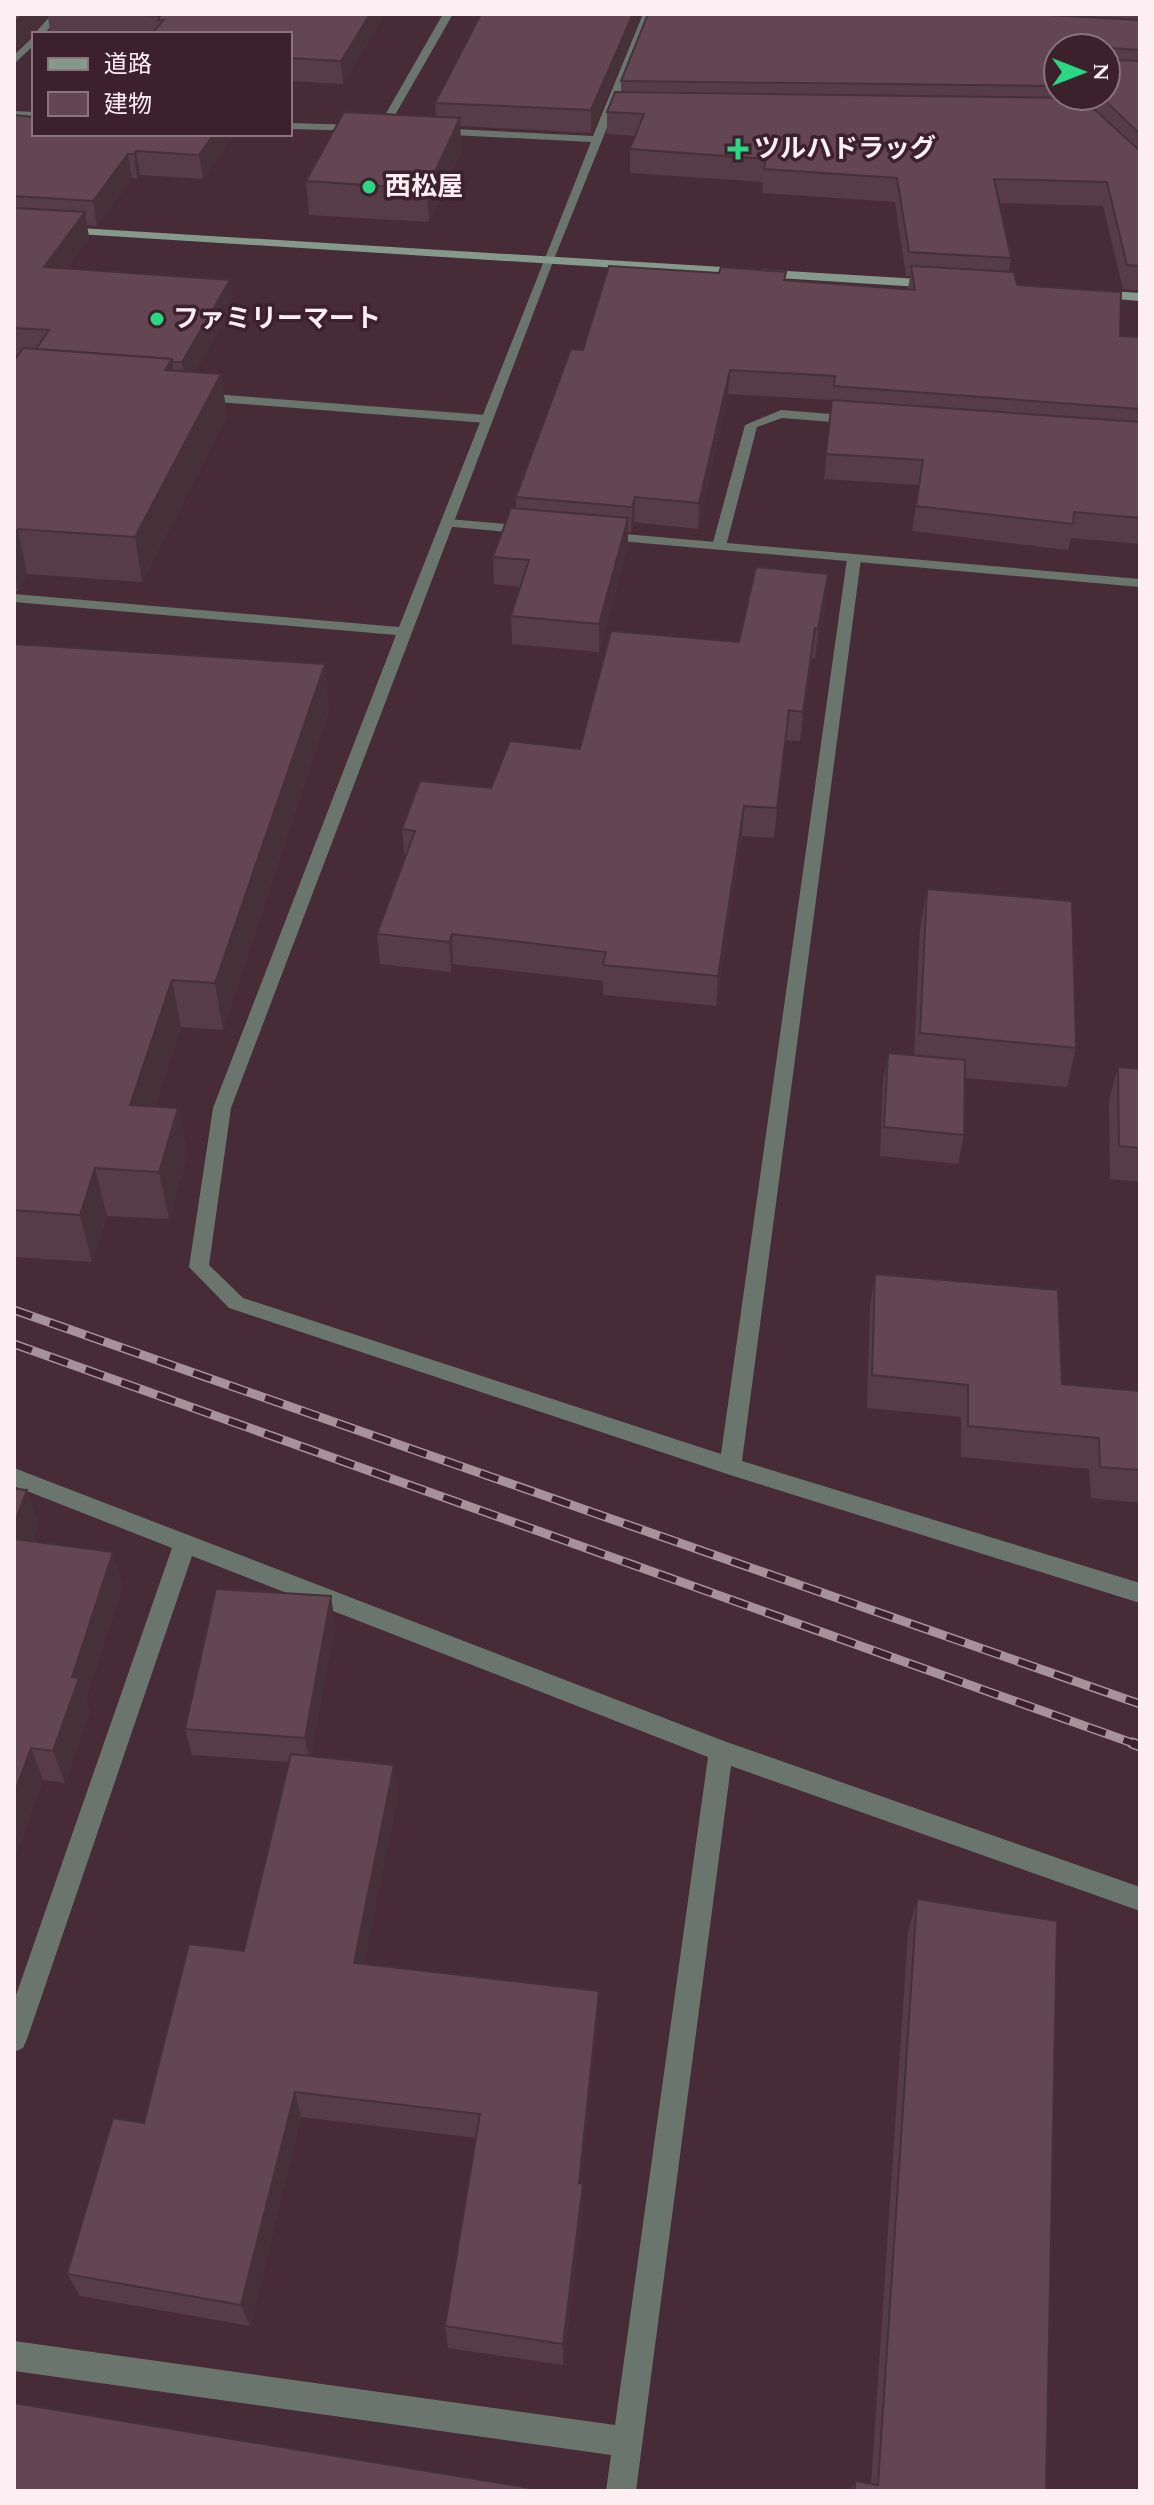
<svg xmlns="http://www.w3.org/2000/svg" width="1154" height="2505" font-family="Spectral,'Noto Sans JP',serif">
	<style>
		.lines { fill: none; stroke-linecap: round; stroke-linejoin: round }
		.lane { fill: #69756d; fill-rule: evenodd }
		.street { fill: #69756d; fill-rule: evenodd }
		.secondary { fill: #85998c; fill-rule: evenodd }
		.rail-far1-casing { stroke: #a7929a; stroke-width: 9 }
		.rail-casing { stroke: #a7929a; stroke-width: 11 }
		.rail-far1 { stroke: #3c212c; stroke-width: 6; stroke-dasharray: 19; stroke-linecap: butt }
		.rail { stroke: #3c212c; stroke-width: 8; stroke-dasharray: 24; stroke-linecap: butt }
		.wall { fill: #563c47; fill-rule: evenodd }
		.shaded-wall { fill: #463139 }
		.building { fill: #644652; stroke: #463139; stroke-width: 2 }
		.poi-dot { fill: #2ad884; stroke: #3c212c; stroke-width: 3 }
		.labels { text-anchor: middle; dominant-baseline: central; stroke-width: 7; stroke-linejoin: round; paint-order: stroke }
		.far-poi-label { font-size: 26px; font-weight: bold; fill: #fdeef3; stroke: #3c212c; text-anchor: start }
	</style>
	<rect width="100%" height="100%" fill="#472b36"/>
	<g class="lines">
		<g class="lane">
			<polygon points="52,14 62,14 44,34 34,34"/>
			<polygon points="443,14 453,14 387,129 378,131 377,129"/>
			<polygon points="643,14 653,14 554,259 231,1108 209,1265 243,1298 721,1454 847,559 849,556 859,556 861,559 742,1461 1140,1583 1140,1603 730,1475 229,1308 189,1267 213,1108 396,635 14,602 14,594 399,627 591,142 433,134 428,131 433,128 593,136"/>
			<polygon points="34,36 34,45 14,64 14,55"/>
			<polygon points="14,111 34,112 34,118 14,117"/>
			<polygon points="290,123 361,125 366,128 361,131 290,129"/>
			<polygon points="781,410 857,416 863,420 857,424 782,418 757,427 726,546 714,549 712,546 745,425"/>
			<polygon points="14,1468 724,1741 1140,1887 1140,1911 731,1766 636,2491 606,2491 611,2455 14,2371 14,2341 615,2425 708,1757 192,1556 27,2039 23,2048 14,2052 14,2001 172,1548 14,1486"/>
		</g>
		<g class="street">
			<polygon points="199,393 486,415 492,419 486,423 194,400 194,394"/>
			<polygon points="448,519 530,526 537,530 530,534 443,526 443,520"/>
			<polygon points="602,532 1140,579 1140,587 597,539 597,533"/>
		</g>
		<g class="secondary">
			<polygon points="14,224 936,280 942,284 936,288 14,230"/>
			<polygon points="1096,290 1140,293 1140,301 1092,297 1090,294"/>
		</g>
		<g class="rail-far1-casing">
			<g id="rail-far1">
				<polyline points="14,1310 1140,1704"/>
				<polyline points="14,1344 1138,1745"/>
			</g>
		</g>
		<g class="rail-casing">
			<polyline id="rail" points="1132,1743 1140,1746"/>
		</g>
		<use href="#rail-far1" class="rail-far1"/>
		<use href="#rail" class="rail"/>
	</g>
	<g class="wall">
		<polygon points="14,14 385,14 343,84 290,81 290,34 87,34 50,32 48,16 14,51"/>
		<polygon points="642,14 591,133 460,126 461,151 429,222 309,215 306,181 436,117 435,103"/>
		<path d="M648,14h492v277l-17,-2 -20,-83 -104,-3 12,55 -2,14 8,13 103,51 20,1v207l-69,-6 -3,12 -156,-19 7,-46 -95,-6 8,-79 -104,-6 -30,135 -64,-7 -3,10h-3v13l-29,107 -87,-8 -1,-28 9,-29 -26,-3 -1,-27 23,-49v-11l67,-147 203,-70 122,9 2,-13h-4l-11,-74 -133,-9 1,-11 -133,-9v-24l6,-13 -29,-2v-22l14,-19v-12zM1058,48h48v48h-23l3,6 -12,-4v-2h-16z"/>
		<polygon points="14,115 234,134 203,179 140,175 137,179 132,178 97,226 87,225 89,238 66,269 233,306 195,372 221,374 227,417 142,582 27,574 18,591 14,592 14,361 19,354 14,354"/>
		<polygon points="828,574 826,603 815,658 812,658 800,741 786,740 774,838 742,836 716,1006 603,995 603,981 453,964 451,972 380,964 377,934 405,859 402,829 580,749 739,642"/>
		<polygon points="14,644 329,710 223,1030 181,1027 155,1106 178,1108 187,1155 169,1219 107,1216 92,1262 14,1257"/>
		<polygon points="927,889 1076,1048 1067,1087 965,1078 964,1135 958,1164 880,1156 883,1082 888,1053 914,1055 920,928"/>
		<polygon points="1118,1067 1140,1069 1140,1182 1110,1179 1109,1100"/>
		<polygon points="875,1274 1062,1384 1140,1391 1140,1503 1091,1498 1089,1469 961,1457 961,1417 867,1408 870,1306"/>
		<polygon points="27,1490 38,1524 32,1542 123,1585 86,1699 90,1711 65,1783 43,1780 14,1860"/>
		<polygon points="335,1623 311,1756 398,1795 364,1964 598,2018 581,2184 583,2184 583,2208 563,2365 448,2348 445,2326 476,2138 301,2117 250,2326 80,2296 67,2274 144,2123 244,1951 289,1762 192,1755 185,1729"/>
		<polygon points="917,1899 1046,2491 851,2491 855,2481 871,2484 908,1932"/>
	</g>
	<g class="shaded-wall">
		<polygon points="23,14 47,14 48,16 14,51 14,23"/>
		<polygon points="370,14 385,14 343,84 341,61"/>
		<polygon points="633,14 642,14 591,133 591,110"/>
		<polygon points="460,118 461,151 429,222 427,189"/>
		<polygon points="214,134 234,134 203,179 199,155"/>
		<polygon points="136,151 140,175 137,179 134,154"/>
		<polygon points="128,154 132,178 97,226 93,201"/>
		<polygon points="85,212 89,238 48,293 44,267"/>
		<polygon points="230,280 233,306 186,389 182,362"/>
		<polygon points="172,359 178,403 165,370"/>
		<polygon points="730,370 728,394 698,529 699,503"/>
		<polygon points="221,374 227,417 142,582 135,537"/>
		<polygon points="635,497 634,522 631,532 632,507"/>
		<polygon points="628,518 628,545 599,652 599,624"/>
		<polygon points="18,529 27,574 18,591 14,575 14,535"/>
		<polygon points="828,574 826,603 815,658 818,629"/>
		<polygon points="815,628 812,658 800,741 803,712"/>
		<polygon points="325,664 329,710 223,1030 215,983"/>
		<polygon points="789,710 786,740 774,838 777,808"/>
		<polygon points="744,806 742,836 716,1006 718,976"/>
		<polygon points="452,934 453,964 451,972 449,942"/>
		<polygon points="172,980 181,1027 140,1152 130,1105"/>
		<polygon points="178,1108 187,1155 169,1219 159,1172"/>
		<polygon points="95,1168 107,1216 92,1262 80,1215"/>
		<polygon points="27,1490 38,1524 20,1573 14,1555 14,1524"/>
		<polygon points="113,1552 123,1585 86,1699 90,1711 65,1783 53,1751 72,1677"/>
		<polygon points="331,1596 335,1623 310,1763 305,1738"/>
		<polygon points="31,1748 43,1780 14,1860 14,1794"/>
		<polygon points="394,1765 398,1795 359,1990 354,1963"/>
		<polygon points="599,1991 598,2018 579,2207 579,2183"/>
		<polygon points="295,2092 301,2117 250,2326 241,2305"/>
		<polygon points="583,2184 583,2208 563,2365 563,2344"/>
	</g>
	<g class="building">
		<polygon points="14,14 23,14 14,23"/>
		<polygon points="128,14 370,14 341,61 290,58 290,34 151,34 164,20 158,20 160,16"/>
		<polygon points="481,14 633,14 591,110 435,103"/>
		<polygon points="648,14 1030,14 1140,20 1140,50 1110,48 1107,51 1110,60 1140,61 1140,134 1100,96 1106,96 1106,48 1058,48 1058,86 621,81"/>
		<polygon points="615,92 1082,98 1140,151 1140,266 1127,265 1107,182 994,179 1011,258 909,252 897,178 764,169 766,159 630,149 644,114 607,112"/>
		<polygon points="344,112 460,118 427,189 306,181"/>
		<polygon points="14,115 34,117 34,134 214,134 199,155 136,151 134,154 128,154 93,201 14,196"/>
		<polygon points="14,208 85,212 44,267 230,280 182,362 172,362 172,359 36,349 49,330 14,328"/>
		<polygon points="609,266 719,273 721,267 786,272 784,280 915,290 911,266 1014,272 1017,285 1121,292 1120,336 1140,337 1140,409 834,386 835,376 730,370 699,503 635,497 632,507 516,497 571,349 583,350"/>
		<polygon points="23,348 172,359 165,370 221,374 135,537 18,529 14,535 14,361"/>
		<polygon points="832,400 1140,422 1140,518 1074,512 1073,524 916,506 923,460 826,454"/>
		<polygon points="511,508 628,518 599,624 511,616 529,560 493,557"/>
		<polygon points="756,567 828,574 818,629 815,628 803,712 789,710 777,808 744,806 718,976 603,965 606,952 452,934 449,942 377,934 415,831 402,829 420,781 491,788 510,741 580,749 611,631 739,642"/>
		<polygon points="14,644 325,664 215,983 172,980 130,1105 178,1108 159,1172 95,1168 80,1215 14,1210"/>
		<polygon points="927,889 1072,901 1076,1048 920,1033"/>
		<polygon points="888,1053 965,1060 964,1135 884,1127"/>
		<polygon points="1118,1067 1140,1069 1140,1148 1119,1146"/>
		<polygon points="875,1274 1058,1290 1062,1384 1140,1391 1140,1470 1100,1467 1099,1438 968,1426 968,1385 872,1375"/>
		<polygon points="14,1489 27,1490 14,1524"/>
		<polygon points="14,1539 113,1552 72,1677 79,1678 53,1751 31,1748 14,1794"/>
		<polygon points="216,1589 331,1596 305,1738 185,1729"/>
		<polygon points="291,1754 394,1765 354,1963 599,1991 579,2183 583,2184 563,2344 445,2326 480,2114 295,2092 241,2305 67,2274 113,2118 144,2123 189,1944 244,1951"/>
		<polygon points="917,1899 1057,1921 1046,2491 855,2491 855,2481 878,2485"/>
		<polygon points="14,2403 548,2491 14,2491"/>
	</g>
	<g class="poi-dot">
		<path d="M734 137h8v8h8v8h-8v8h-8v-8h-8v-8h8z"/>
		<circle cx="369" cy="187" r="8"/>
		<circle cx="157" cy="319" r="8"/>
	</g>
	<g class="labels">
		<g class="far-poi-label">
			<text x="754" y="149">ツルハドラッグ</text>
			<text x="385" y="187">西松屋</text>
			<text x="173" y="319">ファミリーマート</text>
		</g>
	</g>
	<rect width="1154" height="2505" fill="none" stroke="#fdeef3" stroke-width="32"/>
	<rect x="32" y="32" width="260" height="104" fill="#3c212c" stroke="#89737c" stroke-width="2"/>
	<rect x="48" y="58" width="40" height="12" fill="#85998c" stroke="#89737c" stroke-width="2"/>
	<text x="104" y="72" font-size="24" fill="#fdeef3">道路</text>
	<rect x="48" y="92" width="40" height="24" fill="#644652" stroke="#89737c" stroke-width="2"/>
	<text x="104" y="112" font-size="24" fill="#fdeef3">建物</text>
	<g transform="translate(1082 72) rotate(90)"><circle r="38" fill="#3c212c" stroke="#89737c" stroke-width="2"/>
	<path d="M0-6L14 30L0 20L-14 30Z" fill="#2ad884"/>
	<text y="-12" font-size="22" font-weight="bold" text-anchor="middle" fill="#fdeef3">N</text>
	</g>
</svg>
